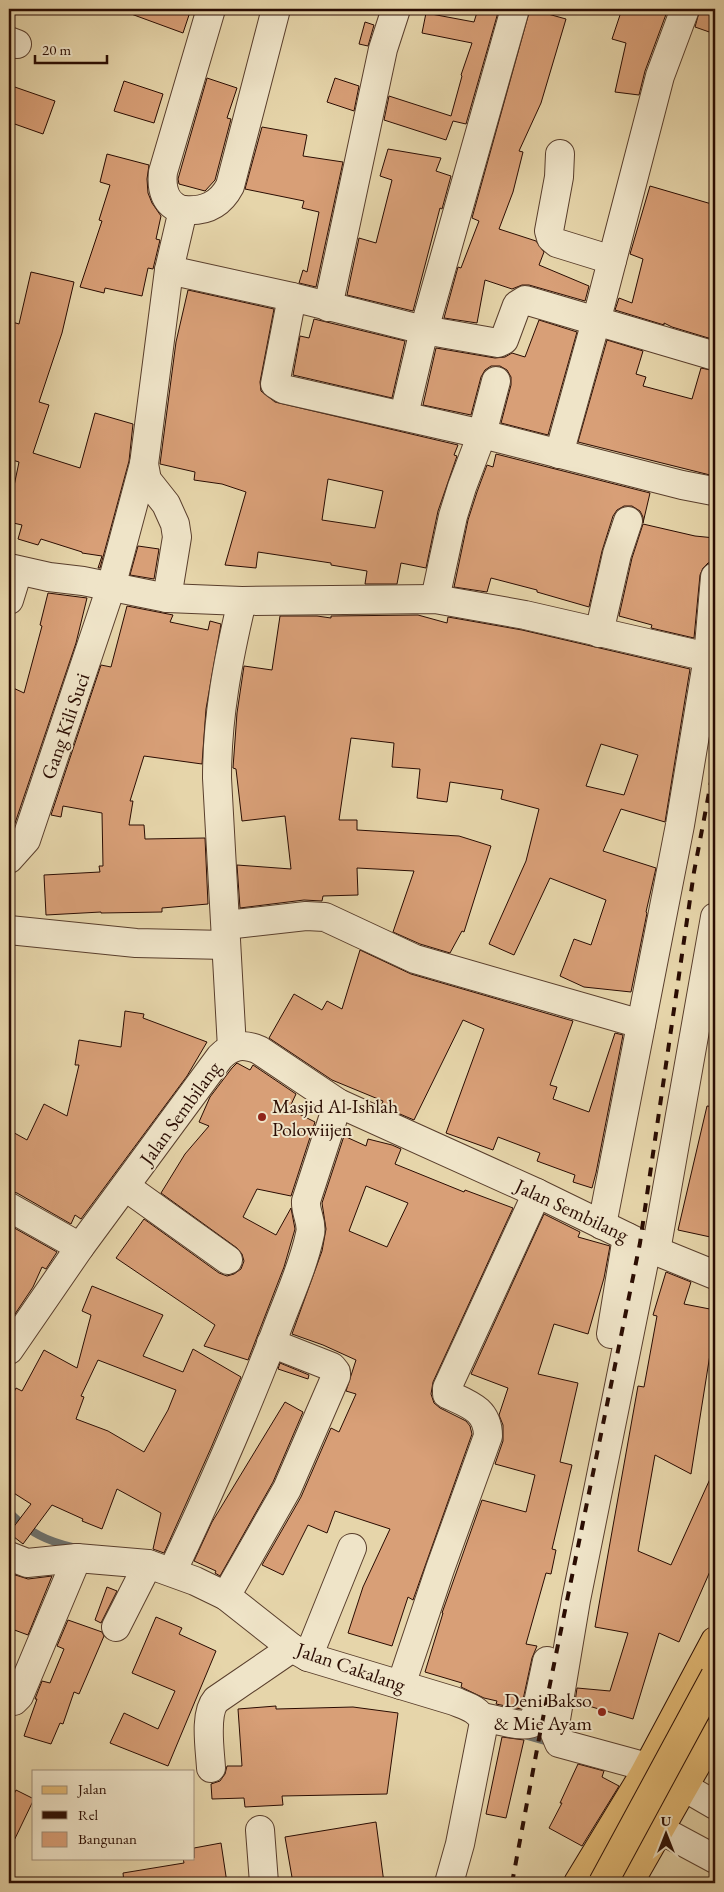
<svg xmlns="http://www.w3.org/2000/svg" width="724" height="1892" font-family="'EB Garamond',serif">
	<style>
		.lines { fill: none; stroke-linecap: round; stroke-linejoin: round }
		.stream { stroke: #6e726d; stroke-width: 8 }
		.building { fill: #d89f77; stroke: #2a0c02; fill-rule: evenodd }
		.minor-casing { stroke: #593e2c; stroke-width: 30 }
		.major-casing { stroke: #2a0c02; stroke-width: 30 }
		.minor { stroke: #efe4c8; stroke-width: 28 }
		.major { stroke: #e3ba75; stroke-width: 28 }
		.rail { stroke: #2a0c02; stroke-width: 4; stroke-dasharray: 9 9; stroke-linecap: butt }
		.major-bridge-casing { stroke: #2a0c02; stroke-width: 30; stroke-linecap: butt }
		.major-bridge { stroke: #e3ba75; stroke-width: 28 }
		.poi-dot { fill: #8f2418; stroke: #efe4c8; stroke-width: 2 }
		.labels { text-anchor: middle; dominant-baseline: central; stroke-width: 4; stroke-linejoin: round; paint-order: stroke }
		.street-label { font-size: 20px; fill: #2a0c02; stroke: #efe4c8 }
		.poi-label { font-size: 20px; fill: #2a0c02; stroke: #efe4c8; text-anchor: start }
	</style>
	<rect width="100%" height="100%" fill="#e6d5aa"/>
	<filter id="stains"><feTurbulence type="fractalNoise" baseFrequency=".004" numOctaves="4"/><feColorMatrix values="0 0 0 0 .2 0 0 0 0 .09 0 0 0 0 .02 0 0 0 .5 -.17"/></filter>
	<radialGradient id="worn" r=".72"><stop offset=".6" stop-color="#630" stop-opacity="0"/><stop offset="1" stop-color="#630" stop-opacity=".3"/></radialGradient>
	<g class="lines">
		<g class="stream">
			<path d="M9,1512c21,21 37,29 67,36"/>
			<polyline points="524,1735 552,1743"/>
		</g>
	</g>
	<g class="building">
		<polygon points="123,9 191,9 183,33 123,11"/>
		<polygon points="478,9 499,9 466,124 453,121 446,140 384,120 389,96 451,116 462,76 461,75 472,43 422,33 426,13 474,22"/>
		<polygon points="530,9 566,19 541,103 519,151 523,152 513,192 499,229 536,241 544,252 539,265 589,286 585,301 529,285 522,285 512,289 485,280 477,323 444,318 458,267 461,268 479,221 472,218"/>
		<polygon points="622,9 668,9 645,71 639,95 615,92 626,43 612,39"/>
		<polygon points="700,9 715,9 715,34 695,27"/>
		<polygon points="365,22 374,25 368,46 359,44"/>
		<polygon points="207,78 237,88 227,118 231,119 215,180 205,191 179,184 178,179"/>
		<polygon points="335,78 359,86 354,111 327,102"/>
		<polygon points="124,81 163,94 154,123 114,111"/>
		<polygon points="9,85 55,101 43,134 9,122"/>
		<polygon points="262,127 307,135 303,156 343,162 316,287 299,283 303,270 307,272 319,212 302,208 304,201 245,189"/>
		<polygon points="388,149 441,158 436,171 451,176 442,209 440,208 413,311 347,295 359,238 376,243 392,180 380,176"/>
		<polygon points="107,154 149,165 147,179 148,193 152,203 161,216 156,239 160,240 153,269 148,268 142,296 105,288 104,293 80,287 102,221 99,220 110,185 100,182"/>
		<polygon points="650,186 715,205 715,340 672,327 664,323 664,325 615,310 619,298 632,303 643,259 630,254"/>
		<polygon points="31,272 74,282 62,333 39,402 49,405 33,453 80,468 95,413 133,424 129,461 100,568 98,568 102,556 82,553 82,552 41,539 38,545 18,539 22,525 9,522 9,510 19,462 9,459 9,321 19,324"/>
		<path d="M188,290l86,19 -14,73 1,9 14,11 183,43 -4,10 3,1 -19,55 -12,57 -25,-5 -4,21h-32l2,-13 -36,-6v-2l-73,-11 -2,16 -31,-3 21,-73 -24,-8 -28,-4 1,-8 -35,-8 16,-122zM328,479l55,12 -8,37 -53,-8z"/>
		<polygon points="314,319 405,341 392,398 293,375 300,336 309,338"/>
		<polygon points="539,320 577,332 548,435 501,423 511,385 511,377 507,370 500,366 491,366 485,370 481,377 471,415 423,405 436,348 495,358 505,357 512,353 525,357"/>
		<polygon points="607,340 643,351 636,374 646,377 643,386 692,399 701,368 715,371 715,457 710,475 578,442"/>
		<polygon points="496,454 650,493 643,523 643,517 640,511 632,506 624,506 617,510 613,516 602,551 589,607 537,592 537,590 491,578 487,592 454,587 468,520 477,492 487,465 493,467"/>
		<polygon points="643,524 695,536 715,538 714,562 708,563 703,568 700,575 694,638 651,628 652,625 619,616 632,558"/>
		<polygon points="138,546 159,549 154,579 130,575"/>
		<polygon points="48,593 87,598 76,643 12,832 9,836 9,686 24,693 42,626 40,625"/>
		<polygon points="127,606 168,614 173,615 170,622 208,630 210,621 221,624 206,709 202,764 144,756 130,801 133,801 129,825 144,825 145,839 205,838 208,904 162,908 162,912 101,913 101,912 46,915 44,875 100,872 99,866 103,866 102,813 63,806 61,817 51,815 101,665 111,667"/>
		<path d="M418,615l29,8 1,-6 74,13 168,39 -25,153 -44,-13 -18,42 53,17 -10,44 1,1 -16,79 -47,-5 -24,-11 14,-37 17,6 15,-45 -56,-22 -36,77 -25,-11 37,-83 13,-52 -38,-10 2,-9 -53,-8 -3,20 -30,-4 3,-29 -28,-2 2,-24 -43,-5 -12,82h18v10l102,6 32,10 -27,86 -2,-1 -12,22 -30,-9 -27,-12 21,-61 -57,-3 1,27 -35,1 -1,5 -18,-1 -64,8 -3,-43 54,4 -6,-53 -43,5 -6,-52 -3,-1 4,-55 7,-47 28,4 8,-54h37l14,2v-2zM601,744l37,11 -14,40 -38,-9z"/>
		<polygon points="360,950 411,974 573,1021 550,1085 557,1087 553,1099 589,1112 615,1033 623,1035 596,1173 592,1188 573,1182 575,1175 537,1161 540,1153 498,1137 493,1150 446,1133 484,1029 463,1020 414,1120 381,1106 383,1101 332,1080 269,1038 294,994 322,1010 327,1001 342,1009"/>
		<polygon points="125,1011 144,1014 143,1018 207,1042 187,1076 81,1219 75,1215 71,1224 17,1193 9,1191 9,1130 27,1140 44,1104 67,1116 79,1065 75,1065 79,1040 121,1047"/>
		<polygon points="237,1063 250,1070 253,1065 296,1094 289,1109 315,1122 291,1196 257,1189 243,1217 276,1235 291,1208 295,1229 284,1267 248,1360 204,1346 215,1325 116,1258 144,1219 219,1273 227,1276 234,1274 241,1269 244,1261 242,1254 237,1248 161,1193 185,1154 209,1126 199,1122 210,1097 232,1068"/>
		<polygon points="707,1106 715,1107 715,1238 678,1230"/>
		<path d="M344,1136l22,10 2,-7 24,6 9,4 -6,15 69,28 1,-2 48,18 -80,174 -2,12 3,9 6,5 26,13 4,5 2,8 -59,166 -5,-3 -16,49 -44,-13 15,-46 27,-58 -55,-18 -8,22 -19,-8 -25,50 -21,-10 39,-68 30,-69 8,4 17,-38 -10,-3 10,-31 -33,-15 -31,-11 30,-83 4,-22 -4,-26zM366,1186l42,17 -21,44 -38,-16z"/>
		<polygon points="544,1214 580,1232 578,1237 610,1246 604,1278 588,1334 554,1324 538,1374 578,1383 560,1462 572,1465 552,1549 556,1550 551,1574 546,1573 526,1644 537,1646 532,1658 521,1709 496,1704 497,1701 484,1698 461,1687 462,1683 425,1672 443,1613 442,1613 482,1500 526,1512 535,1475 495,1464 503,1441 503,1425 499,1415 508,1388 471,1374"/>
		<polygon points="9,1225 57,1252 46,1269 42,1267 33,1287 9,1323"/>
		<polygon points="666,1272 691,1282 684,1304 715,1310 715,1323 691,1474 655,1455 638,1551 671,1565 715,1468 715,1560 679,1642 659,1633 633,1719 575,1702 577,1688 610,1691 628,1633 595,1627 638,1386 644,1387 657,1316 653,1315"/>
		<path d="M92,1286l71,29 -20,41 40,16 10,-23 48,28 -30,71 -47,105 -11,-4 8,-36 -44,-24 -15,40 -20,-8 1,-2 -31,-14 -29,39 -14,-11 22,-29 -22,-14v-89l7,-13 6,3 22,-41 33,18 14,-53 -9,-4zM98,1360l78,30 -8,20 -24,42 -36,-21 -32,-12 8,-22 -3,-1z"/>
		<polygon points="280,1363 309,1375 308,1379 278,1369"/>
		<polygon points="285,1402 303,1412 273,1482 220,1576 215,1573 216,1571 194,1561 212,1522"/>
		<polygon points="9,1573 28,1579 52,1576 28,1635 9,1628"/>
		<polygon points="107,1587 117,1591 101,1623 95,1620"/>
		<polygon points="156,1617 182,1628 179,1634 216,1651 168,1766 110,1743 124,1713 158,1729 175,1691 132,1673"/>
		<polygon points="68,1620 102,1632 104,1636 79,1694 74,1692 63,1724 60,1723 51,1744 24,1736 37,1699 35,1699 42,1681 50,1683 64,1649 57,1646"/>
		<polygon points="276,1706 276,1709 353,1707 398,1713 387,1794 282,1796 283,1805 245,1807 244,1798 212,1799 211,1784 220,1781 225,1774 227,1766 242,1766 238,1709"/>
		<polygon points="502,1737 524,1740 506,1818 486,1814"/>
		<polygon points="578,1764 604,1771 602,1777 619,1786 582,1846 549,1828 562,1803 560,1803"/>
		<polygon points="16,1790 34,1799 9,1851 9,1804"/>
		<polygon points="376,1822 384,1883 293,1883 285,1837"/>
		<polygon points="221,1843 227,1883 124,1883 123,1873 184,1863 183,1858 194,1858 194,1848"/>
	</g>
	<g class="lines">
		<g class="minor-casing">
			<g id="minor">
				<polyline points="9,41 17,44"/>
				<polyline points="560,154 559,177 549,231 551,238 557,243 612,260"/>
				<path d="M183,210c21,2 37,-5 47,-24l46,-177"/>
				<polyline points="169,270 292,297"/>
				<polyline points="328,307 383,49 396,9"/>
				<polyline points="496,381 482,434 283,389 275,384 292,297 424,330 515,9"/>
				<polyline points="404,415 424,330 498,343 504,340 517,305 525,300 715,356"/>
				<polyline points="559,454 601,303 660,76 685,9"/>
				<polyline points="144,464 147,480 166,504 175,524 177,537 167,598"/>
				<polyline points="9,568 49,577 83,581 167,598 242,601 435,599 525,615 708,657"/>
				<polyline points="435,599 453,516 462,487 482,434 682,485 713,491"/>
				<polyline points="9,600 18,571"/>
				<polyline points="599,633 617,554 628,521"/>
				<path d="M9,859l17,-19 85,-253 33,-123 25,-194 14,-60c-18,-5 -22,-21 -20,-38l48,-163"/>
				<polyline points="226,925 306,916 325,917 415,959 641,1024"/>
				<polyline points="9,930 136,943 226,945"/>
				<path d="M232,1048l-15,-270c0,-61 11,-118 25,-177"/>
				<polyline points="126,1187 228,1260"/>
				<polyline points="9,1207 80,1247"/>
				<polyline points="602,1225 680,825 708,657 715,577"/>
				<polyline points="647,1247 576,1600 554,1731 559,1743 647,1767"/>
				<polyline points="656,1251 715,917"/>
				<polyline points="611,1334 627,1237"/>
				<path d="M9,1350l71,-103 140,-190c12,-12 23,-14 39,-7l79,53 199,90 119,58 59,24"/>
				<path d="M9,1556l18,7 50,-5 71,6 47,17 31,15 66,52 16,9 146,44c12,5 25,8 30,21l-24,122 -11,39"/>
				<path d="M172,1572c37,-78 72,-157 103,-238 12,-33 28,-66 35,-100 3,-12 -5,-21 -4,-33l32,-98"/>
				<polyline points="226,1596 287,1489 336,1376 336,1372 332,1367 271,1343"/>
				<polyline points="116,1627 148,1564"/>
				<polyline points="308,1657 352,1548"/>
				<path d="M401,1685l39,-116 48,-133c0,-27 -20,-32 -41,-42v-6l90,-195"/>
				<polyline points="9,1701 14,1701 19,1696 77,1558"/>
				<path d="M482,1717c13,2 42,12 52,5l13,-61"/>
				<path d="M211,1768c-1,-19 -7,-54 5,-68l76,-52"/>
				<polyline points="684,1787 715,1805"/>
				<polyline points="260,1830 264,1883"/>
				<polyline points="661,1830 715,1859"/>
			</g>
		</g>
		<g class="major-casing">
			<g id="major">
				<polyline points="578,1883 643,1776 715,1641"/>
				<polyline points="629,1883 715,1732"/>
			</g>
		</g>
		<use href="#minor" class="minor"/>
		<use href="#major" class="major"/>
		<polyline class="rail" points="512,1883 541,1728 640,1243 694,872 715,761"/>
		<g class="major-bridge-casing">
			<polyline id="major-bridge" points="603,1883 715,1676"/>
		</g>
		<use href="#major-bridge" class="major-bridge"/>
	</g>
	<g class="poi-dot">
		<circle cx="262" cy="1117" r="5"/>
		<circle cx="602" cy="1712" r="5"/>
	</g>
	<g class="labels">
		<g class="street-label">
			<text transform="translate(65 726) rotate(-71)">Gang Kili Suci</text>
			<text transform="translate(180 1113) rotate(-54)">Jalan Sembilang</text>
			<text transform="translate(572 1210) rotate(25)">Jalan Sembilang</text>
			<text transform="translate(351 1667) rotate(19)">Jalan Cakalang</text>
		</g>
		<g class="poi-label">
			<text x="272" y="1106">Masjid Al-Ishlah<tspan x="272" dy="23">Polowiijen</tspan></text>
			<text x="592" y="1700" text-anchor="end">Deni Bakso<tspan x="592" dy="23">&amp; Mie Ayam</tspan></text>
		</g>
	</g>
	<rect width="724" height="1892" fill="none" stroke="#e6d5aa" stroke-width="30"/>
	<rect x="10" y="10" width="704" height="1872" fill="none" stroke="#2a0c02" stroke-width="2.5"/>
	<rect x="15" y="15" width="694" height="1862" fill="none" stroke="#2a0c02"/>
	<rect x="32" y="1770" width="162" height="90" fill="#efe4c8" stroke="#a08e79"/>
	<rect x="42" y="1786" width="25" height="8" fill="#e3ba75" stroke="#a08e79"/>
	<text x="78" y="1794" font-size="15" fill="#2a0c02">Jalan</text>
	<rect x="42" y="1811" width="25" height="8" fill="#2a0c02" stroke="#a08e79"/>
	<text x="78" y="1820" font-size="15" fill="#2a0c02">Rel</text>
	<rect x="42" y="1832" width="25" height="15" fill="#d89f77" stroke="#a08e79"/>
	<text x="78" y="1844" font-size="15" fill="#2a0c02">Bangunan</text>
	<g transform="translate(666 1834)" stroke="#efe4c8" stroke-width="4" paint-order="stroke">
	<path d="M0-4L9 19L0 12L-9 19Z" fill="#2a0c02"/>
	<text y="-8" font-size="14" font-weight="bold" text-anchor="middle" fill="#2a0c02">U</text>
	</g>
	<path d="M35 55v8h72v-8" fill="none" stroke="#2a0c02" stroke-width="2.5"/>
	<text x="42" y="55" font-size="15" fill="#2a0c02" stroke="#efe4c8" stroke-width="4" paint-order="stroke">20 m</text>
	<rect width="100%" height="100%" filter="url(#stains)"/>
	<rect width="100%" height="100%" fill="url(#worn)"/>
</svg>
